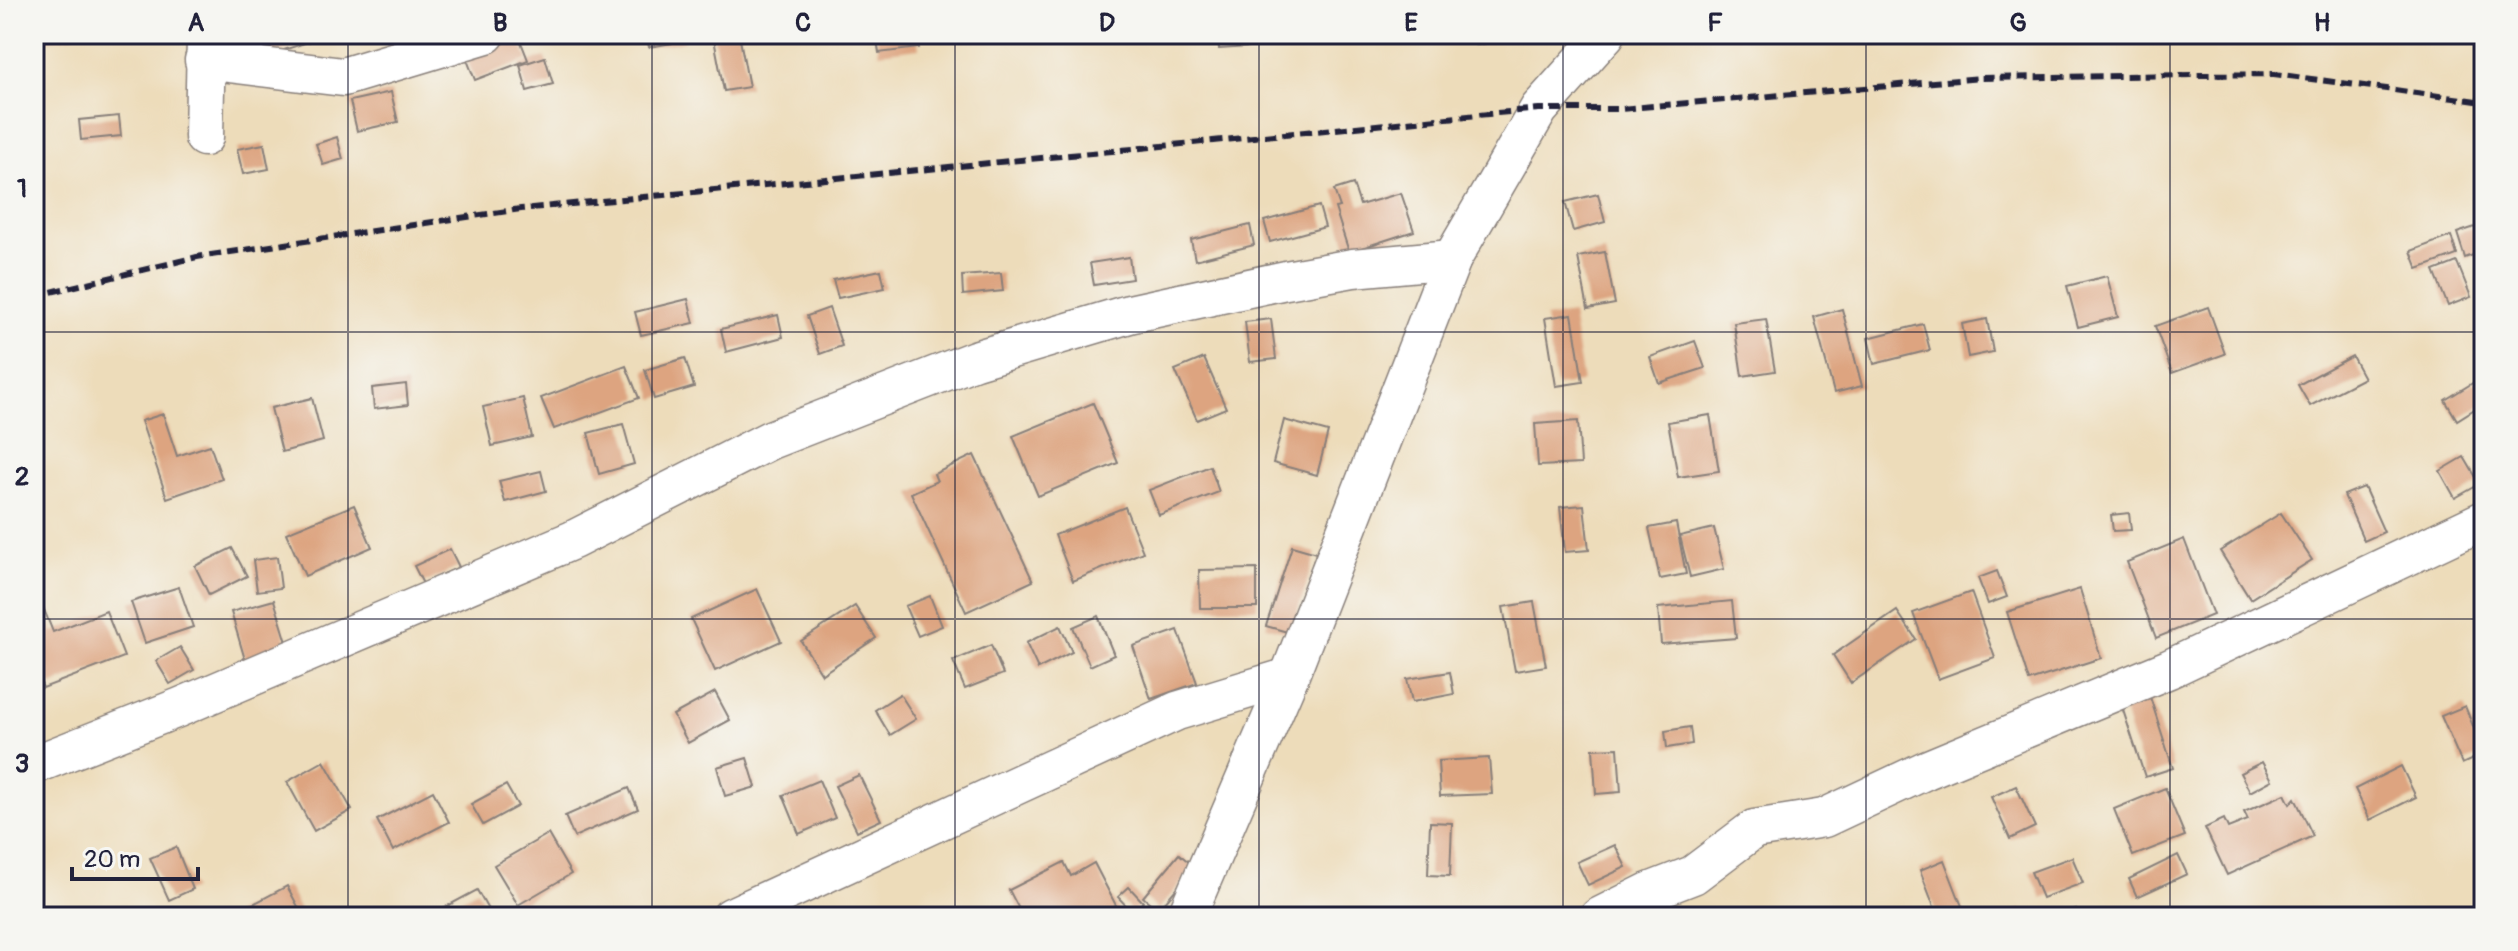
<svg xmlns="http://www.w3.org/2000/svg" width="2518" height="951" font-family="Pangolin,sans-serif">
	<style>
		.building { fill: #dda480 }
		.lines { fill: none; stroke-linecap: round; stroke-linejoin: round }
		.street-casing { stroke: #887f7a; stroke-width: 41 }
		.street { stroke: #fff; stroke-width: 38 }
		.rail { stroke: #22223b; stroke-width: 6; stroke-dasharray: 12 6; stroke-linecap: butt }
		.grid { fill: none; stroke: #22223b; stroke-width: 2; stroke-opacity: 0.55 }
		.neatline { fill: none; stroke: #22223b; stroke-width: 3 }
		.grid-label { font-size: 26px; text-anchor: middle; font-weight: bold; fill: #22223b }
	</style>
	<rect width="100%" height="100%" fill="#f6f6f2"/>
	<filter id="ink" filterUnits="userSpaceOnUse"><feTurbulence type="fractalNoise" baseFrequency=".0125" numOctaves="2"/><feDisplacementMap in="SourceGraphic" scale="16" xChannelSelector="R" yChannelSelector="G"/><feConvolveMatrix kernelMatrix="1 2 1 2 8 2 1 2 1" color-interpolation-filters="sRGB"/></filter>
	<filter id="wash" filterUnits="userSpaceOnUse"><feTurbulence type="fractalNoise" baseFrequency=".006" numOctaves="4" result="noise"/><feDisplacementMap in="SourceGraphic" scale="32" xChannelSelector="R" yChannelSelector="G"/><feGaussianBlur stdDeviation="1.8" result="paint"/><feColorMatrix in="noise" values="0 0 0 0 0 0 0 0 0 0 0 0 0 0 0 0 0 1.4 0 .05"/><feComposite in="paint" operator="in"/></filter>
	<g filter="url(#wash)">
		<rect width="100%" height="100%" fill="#eddcba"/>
		<g id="blocks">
			<g class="building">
				<polygon points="34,34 74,34 74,36 34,42"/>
				<polygon points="249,34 308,34 311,41 257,59"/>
				<polygon points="313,34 329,34 329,37 314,40"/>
				<polygon points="646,34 682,34 684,41 649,47"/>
				<polygon points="713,34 739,34 749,87 724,91"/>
				<polygon points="876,34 917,34 919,48 879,53"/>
				<polygon points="1218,34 1263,34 1264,46 1219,49"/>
				<polygon points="1474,34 1497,34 1498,41 1476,45"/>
				<polygon points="519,37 528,60 475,80 466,57"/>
				<polygon points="545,57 553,84 527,91 520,65"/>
				<polygon points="391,92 398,122 357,131 350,101"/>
				<polygon points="119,116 121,136 81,140 79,120"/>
				<polygon points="337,137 343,159 323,165 316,144"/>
				<polygon points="264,144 269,169 243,174 237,149"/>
				<polygon points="1353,184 1360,205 1401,193 1414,231 1349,252 1335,208 1340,207 1334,190"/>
				<polygon points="1598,194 1605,222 1573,231 1565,202"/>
				<polygon points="1319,206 1325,227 1270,242 1264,221"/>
				<polygon points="1250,225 1254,245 1195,260 1191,240"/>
				<polygon points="2481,225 2484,251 2465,258 2457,233"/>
				<polygon points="2451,236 2457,255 2418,269 2411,251"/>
				<polygon points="1605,252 1615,304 1588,309 1578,257"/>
				<polygon points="1129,257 1132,279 1094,285 1090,263"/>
				<polygon points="2457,262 2471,297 2448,306 2434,271"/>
				<polygon points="881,270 885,288 838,298 833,280"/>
				<polygon points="1001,273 1003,291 963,295 962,276"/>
				<polygon points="2107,276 2118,317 2078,327 2067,286"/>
				<polygon points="688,299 694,323 641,335 635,312"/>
				<polygon points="2208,307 2225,354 2172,373 2155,326"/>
				<polygon points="829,308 842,346 820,354 807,316"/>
				<polygon points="1842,309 1862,386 1834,393 1814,317"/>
				<polygon points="1572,314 1583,382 1556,386 1545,318"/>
				<polygon points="778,315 783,337 726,352 721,329"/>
				<polygon points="1271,319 1276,359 1250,362 1245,322"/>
				<polygon points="1766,319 1775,371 1742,376 1734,323"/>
				<polygon points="1987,319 1993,352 1968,357 1962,324"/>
				<polygon points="1923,324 1930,350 1874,364 1868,338"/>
				<polygon points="1695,341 1705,368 1659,383 1650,357"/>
				<polygon points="2352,356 2364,378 2310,406 2298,385"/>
				<polygon points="685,358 694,387 654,399 645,370"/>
				<polygon points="1204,358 1226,408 1197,420 1175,370"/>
				<polygon points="626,366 639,398 554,429 541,398"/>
				<polygon points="2484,376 2484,403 2457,420 2445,400"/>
				<polygon points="406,384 408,405 374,409 372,388"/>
				<polygon points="312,398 323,441 282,452 271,408"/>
				<polygon points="523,398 532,437 492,446 483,407"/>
				<polygon points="1093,403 1118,463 1038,496 1013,436"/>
				<polygon points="163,414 177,456 210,445 222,479 167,498 141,421"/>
				<polygon points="1710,415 1719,471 1678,477 1668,422"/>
				<polygon points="1284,420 1328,432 1317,475 1273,463"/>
				<polygon points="1578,421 1581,464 1538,466 1535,424"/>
				<polygon points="623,424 634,464 599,474 588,433"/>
				<polygon points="974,455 1033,581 966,612 911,493 937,481 934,474"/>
				<polygon points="2464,457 2480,484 2455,498 2440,471"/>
				<polygon points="1210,466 1219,492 1159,515 1149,490"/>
				<polygon points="541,471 546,491 505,502 499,481"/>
				<polygon points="2364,487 2384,532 2364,541 2344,495"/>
				<polygon points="354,505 372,547 305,576 286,533"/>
				<polygon points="1584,505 1589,550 1565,552 1560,507"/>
				<polygon points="1125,507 1143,552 1073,581 1055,535"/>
				<polygon points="2129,513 2131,530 2113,531 2111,515"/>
				<polygon points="2281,513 2312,560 2250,599 2220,551"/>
				<polygon points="1676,523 1686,574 1660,579 1649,528"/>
				<polygon points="1714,528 1724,569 1690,577 1680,536"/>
				<polygon points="2184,539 2213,615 2156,638 2127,562"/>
				<polygon points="1292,546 1316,553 1291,633 1266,626"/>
				<polygon points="232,548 247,576 209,595 195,566"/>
				<polygon points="450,549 459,567 423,584 414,566"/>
				<polygon points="277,557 281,588 257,591 253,560"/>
				<polygon points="1257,569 1257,608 1200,608 1199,570"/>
				<polygon points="1997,571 2007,597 1988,604 1978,578"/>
				<polygon points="179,587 193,627 145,643 131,602"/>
				<polygon points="757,589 781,641 715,671 691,619"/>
				<polygon points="2080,589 2101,658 2029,681 2007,612"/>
				<polygon points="1971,592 1995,658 1938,679 1913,613"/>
				<polygon points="930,596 942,626 918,636 905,606"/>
				<polygon points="39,597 53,632 106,611 124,657 43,688 34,665 34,599"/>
				<polygon points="274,600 290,652 246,663 231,612"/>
				<polygon points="1732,601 1736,638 1661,644 1658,608"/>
				<polygon points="1534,602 1546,666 1515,671 1503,607"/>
				<polygon points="855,606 876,638 822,674 801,641"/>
				<polygon points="1897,611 1916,639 1851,683 1833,655"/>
				<polygon points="1098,616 1114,655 1090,666 1073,627"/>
				<polygon points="1060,626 1072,652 1038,669 1026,643"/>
				<polygon points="1178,630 1197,683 1151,699 1133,646"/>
				<polygon points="991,645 1003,674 965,689 953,661"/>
				<polygon points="180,647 194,670 170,684 156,661"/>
				<polygon points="1450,672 1454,694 1412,702 1407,679"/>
				<polygon points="715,692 730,720 688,743 673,715"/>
				<polygon points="900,694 916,719 890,735 875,710"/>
				<polygon points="2150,697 2173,768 2145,777 2122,707"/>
				<polygon points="2465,706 2484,754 2462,764 2441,716"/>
				<polygon points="1690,727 1692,744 1667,748 1665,731"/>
				<polygon points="1618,748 1621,792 1596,794 1593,749"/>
				<polygon points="747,758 756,787 725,796 717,767"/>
				<polygon points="1489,758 1492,794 1440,796 1438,761"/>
				<polygon points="324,761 352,810 314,831 287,782"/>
				<polygon points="2262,762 2272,780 2250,792 2240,773"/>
				<polygon points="2401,766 2416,797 2370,820 2355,789"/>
				<polygon points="859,775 881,820 857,831 835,786"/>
				<polygon points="819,780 835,818 799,834 783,795"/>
				<polygon points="506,785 518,806 483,825 471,804"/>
				<polygon points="2016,786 2035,827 2010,839 1991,797"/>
				<polygon points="629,788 638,809 574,837 565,816"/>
				<polygon points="2165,788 2185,836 2133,856 2114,809"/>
				<polygon points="433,791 449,822 393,851 377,820"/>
				<polygon points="2285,794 2290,804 2295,798 2313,836 2227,875 2205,828 2224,819 2228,828 2248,820 2244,812"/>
				<polygon points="1430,822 1452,823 1450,876 1428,875"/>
				<polygon points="548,834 571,874 518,905 494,865"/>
				<polygon points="1615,845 1626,867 1588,885 1577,862"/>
				<polygon points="176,847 193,889 169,900 150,858"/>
				<polygon points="1179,854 1195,867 1158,910 1143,897"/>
				<polygon points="2178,855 2187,874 2137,897 2129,879"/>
				<polygon points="2072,857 2083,883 2042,898 2031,872"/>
				<polygon points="1944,860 1965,914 1959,917 1938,917 1920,870"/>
				<polygon points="1064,862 1071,876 1094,863 1122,917 1023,917 1009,890"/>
				<polygon points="287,886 302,914 296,917 229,917"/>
				<polygon points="1129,887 1143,902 1132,912 1118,897"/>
				<polygon points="477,890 492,917 427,917"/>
				<polygon points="2022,909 2025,917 2002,917"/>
				<polygon points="2076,910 2079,917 2058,917"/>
			</g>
		</g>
	</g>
	<g filter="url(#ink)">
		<use href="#blocks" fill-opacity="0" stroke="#887f7a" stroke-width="2"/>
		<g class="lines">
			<g class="street-casing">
				<g id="street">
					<polyline points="204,60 343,77 486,34"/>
					<polyline points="204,137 206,37"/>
					<polyline points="34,765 178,708 573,540 770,440 975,360 1129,314 1286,280 1353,268 1452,259"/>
					<polyline points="731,917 1177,711 1289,677"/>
					<polyline points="1186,917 1289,677 1452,259 1539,109 1606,34"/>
					<polyline points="1599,917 1649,892 1693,875 1754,829 1824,818 1926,770 2169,669 2484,520"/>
				</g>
			</g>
			<use href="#street" class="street"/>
			<polyline class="rail" points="34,296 197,257 521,209 1539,109 1619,109 1981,78 2274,74 2484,102"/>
		</g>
	</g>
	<path class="grid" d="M348,34v883M652,34v883M955,34v883M1259,34v883M1563,34v883M1866,34v883M2170,34v883M34,332h2450M34,619h2450"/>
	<rect width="2518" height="951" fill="none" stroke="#f6f6f2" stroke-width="88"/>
	<path d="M72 867v12h126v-12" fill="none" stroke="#22223b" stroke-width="4"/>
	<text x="84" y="867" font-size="24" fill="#22223b" stroke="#f6f6f2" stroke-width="6" paint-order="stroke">20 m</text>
	<rect x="44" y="44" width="2430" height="863" class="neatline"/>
	<g class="grid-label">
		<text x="196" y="31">A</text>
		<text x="500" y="31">B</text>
		<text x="803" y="31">C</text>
		<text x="1107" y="31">D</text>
		<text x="1411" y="31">E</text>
		<text x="1715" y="31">F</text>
		<text x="2018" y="31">G</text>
		<text x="2322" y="31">H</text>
		<text x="22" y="197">1</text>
		<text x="22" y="485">2</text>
		<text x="22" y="772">3</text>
	</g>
</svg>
